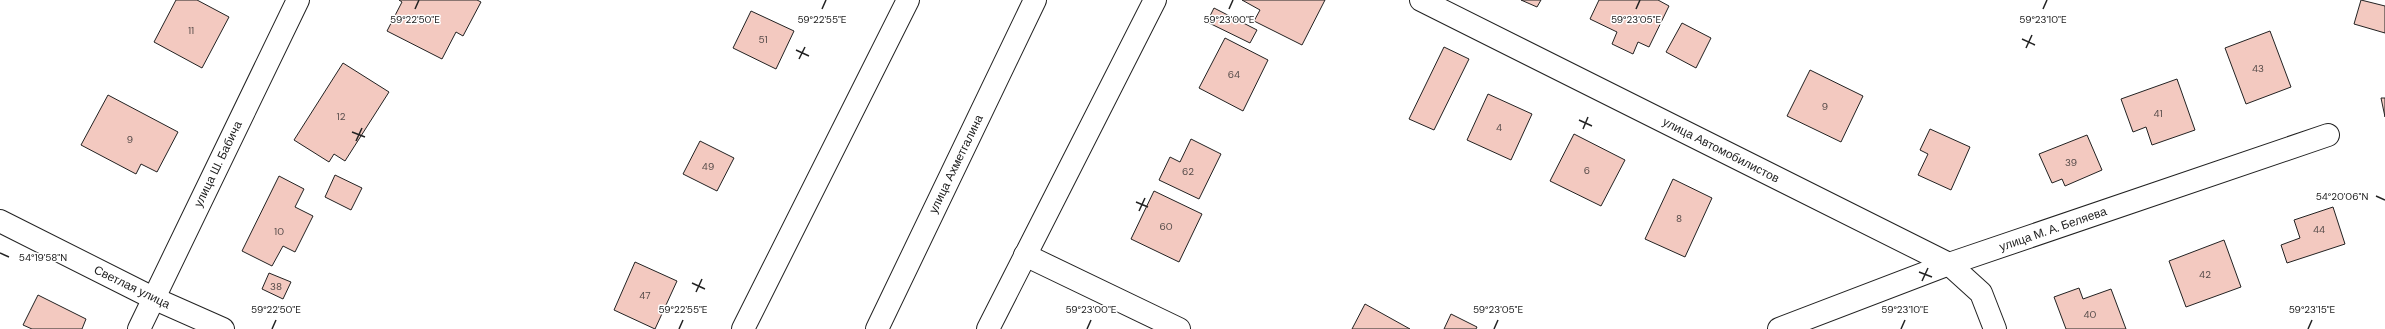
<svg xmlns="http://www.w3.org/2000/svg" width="2385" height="329" font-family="'DM Sans',sans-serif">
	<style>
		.building { fill: #f3c9c0; stroke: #222 }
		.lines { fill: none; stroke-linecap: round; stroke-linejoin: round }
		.minor-casing { stroke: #222; stroke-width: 24 }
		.major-casing { stroke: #222; stroke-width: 24 }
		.minor { stroke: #fff; stroke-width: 22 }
		.major { stroke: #fff; stroke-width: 22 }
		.ticks { fill: none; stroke: #222; stroke-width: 1.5 }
		.labels { text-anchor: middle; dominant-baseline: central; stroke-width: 3; stroke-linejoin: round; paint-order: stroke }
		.number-label { font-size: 10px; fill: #564c4a }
		.street-label { font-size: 12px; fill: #222; stroke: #fff }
		.ticks-label { font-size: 10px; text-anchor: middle; fill: #222; stroke: #fff; stroke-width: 3; stroke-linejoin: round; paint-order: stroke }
	</style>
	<rect width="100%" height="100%" fill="#fff"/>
	<g class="building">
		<polygon points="176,0 197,0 229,17 202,68 154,42"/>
		<polygon points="399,0 477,0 481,2 463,36 456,32 442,59 387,31 402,2"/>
		<polygon points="1242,0 1325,0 1302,45 1254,21 1260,10"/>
		<polygon points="1521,0 1541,0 1537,7"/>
		<polygon points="1599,0 1658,0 1669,6 1649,47 1638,42 1633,54 1612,44 1617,32 1590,19"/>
		<polygon points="2361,0 2385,6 2385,33 2354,24"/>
		<polygon points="1214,8 1257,30 1250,43 1207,22"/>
		<polygon points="751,11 794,31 776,69 733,48"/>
		<polygon points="1682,23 1711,38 1696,68 1666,52"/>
		<polygon points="2270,31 2291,87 2246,104 2225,48"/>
		<polygon points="1225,38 1268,60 1243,111 1199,88"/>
		<polygon points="1444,47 1469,59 1434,130 1409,119"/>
		<polygon points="343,63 389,92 345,161 334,154 329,162 294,140"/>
		<polygon points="1810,70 1863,96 1841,142 1787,116"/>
		<polygon points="2177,79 2195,130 2152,145 2146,127 2133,132 2121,99"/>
		<polygon points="1488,94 1532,114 1511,160 1467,140"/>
		<polygon points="108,95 178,132 157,172 141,164 136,174 81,145"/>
		<polygon points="2381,98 2385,98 2385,117"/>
		<polygon points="1930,129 1970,147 1951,190 1918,175 1928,154 1920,150"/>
		<polygon points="1574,134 1625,160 1601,206 1550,181"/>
		<polygon points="2087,135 2102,170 2065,186 2062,179 2052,183 2039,154"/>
		<polygon points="1191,139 1221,154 1199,199 1159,180 1170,157 1180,162"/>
		<polygon points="700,141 734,158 717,191 683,174"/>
		<polygon points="335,175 362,188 351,210 325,197"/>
		<polygon points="279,176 304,189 295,207 313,216 295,252 283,246 272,266 242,251"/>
		<polygon points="1673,179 1712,198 1685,257 1645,239"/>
		<polygon points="1154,191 1202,214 1179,262 1131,239"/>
		<polygon points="2333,207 2345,244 2287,263 2281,245 2300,238 2294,220"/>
		<polygon points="2224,240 2241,287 2186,307 2169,261"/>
		<polygon points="635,262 677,281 655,329 614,310"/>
		<polygon points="269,273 291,282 283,299 262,289"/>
		<polygon points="2079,288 2083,299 2111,289 2126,329 2066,329 2054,297"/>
		<polygon points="38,295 86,319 82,329 32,329 23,325"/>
		<polygon points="1365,304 1410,329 1352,329"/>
		<polygon points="1451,314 1477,327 1476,329 1444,329"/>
	</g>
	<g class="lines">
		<g class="minor-casing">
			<g id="minor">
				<polyline points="1421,0 1949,264 1981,293 1995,329"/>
				<polyline points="0,221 153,298 223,329"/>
				<polyline points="1025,255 1179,329"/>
				<polyline points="139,329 298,0"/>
				<polyline points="743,329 908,0"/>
				<polyline points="988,329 1155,0"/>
				<polyline points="1779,329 1949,264 2328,135"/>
			</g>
		</g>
		<g class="major-casing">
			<polyline id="major" points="877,329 1035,0"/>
		</g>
		<use href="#minor" class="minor"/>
		<use href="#major" class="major"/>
	</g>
	<path class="ticks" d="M415,9l4,-9M822,9l4,-9M1229,9l4,-9M1636,9l4,-9M2043,9l4,-9M2022,39l13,6M2026,48l6,-13M796,50l13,6M799,59l6,-12M1579,120l13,6M1583,129l5,-12M352,132l13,5M356,141l6,-13M2376,196l9,4M1136,202l12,5M1139,211l6,-13M0,253l9,4M1919,272l13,5M1922,281l6,-13M692,283l13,6M696,292l6,-13M272,329l4,-9M679,329l4,-9M1087,329l4,-9M1494,329l4,-9M1901,329l4,-9M2308,329l4,-9"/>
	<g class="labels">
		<g class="number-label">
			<text x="191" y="30">11</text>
			<text x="763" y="39">51</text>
			<text x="2258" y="68">43</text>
			<text x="1234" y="74">64</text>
			<text x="1825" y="106">9</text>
			<text x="2158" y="113">41</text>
			<text x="341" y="116">12</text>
			<text x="1499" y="127">4</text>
			<text x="130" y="139">9</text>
			<text x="2071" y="162">39</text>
			<text x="708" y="166">49</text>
			<text x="1587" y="170">6</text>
			<text x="1188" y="171">62</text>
			<text x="1679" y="218">8</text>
			<text x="1166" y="226">60</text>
			<text x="2319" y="229">44</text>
			<text x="279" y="231">10</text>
			<text x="2205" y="274">42</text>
			<text x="276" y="286">38</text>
			<text x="645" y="295">47</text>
			<text x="2090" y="314">40</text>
		</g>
		<g class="street-label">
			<text transform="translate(1721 150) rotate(27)">улица Автомобилистов</text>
			<text transform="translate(218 164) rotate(-64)">улица Ш. Бабича</text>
			<text transform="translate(956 164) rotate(-64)">улица Ахметгалина</text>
			<text transform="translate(2053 229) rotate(-19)">улица М. А. Беляева</text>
			<text transform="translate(132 287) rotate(26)">Светлая улица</text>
		</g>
	</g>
	<g class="ticks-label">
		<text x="415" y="23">59°22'50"E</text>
		<text x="822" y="23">59°22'55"E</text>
		<text x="1636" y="23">59°23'05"E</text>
		<text x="2043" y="23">59°23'10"E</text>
		<text x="1229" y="23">59°23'00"E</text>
		<text x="2342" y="200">54°20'06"N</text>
		<text x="43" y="261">54°19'58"N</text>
		<text x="276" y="313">59°22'50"E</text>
		<text x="683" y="313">59°22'55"E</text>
		<text x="1091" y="313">59°23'00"E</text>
		<text x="1498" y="313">59°23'05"E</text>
		<text x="1905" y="313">59°23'10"E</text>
		<text x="2312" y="313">59°23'15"E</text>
	</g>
</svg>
